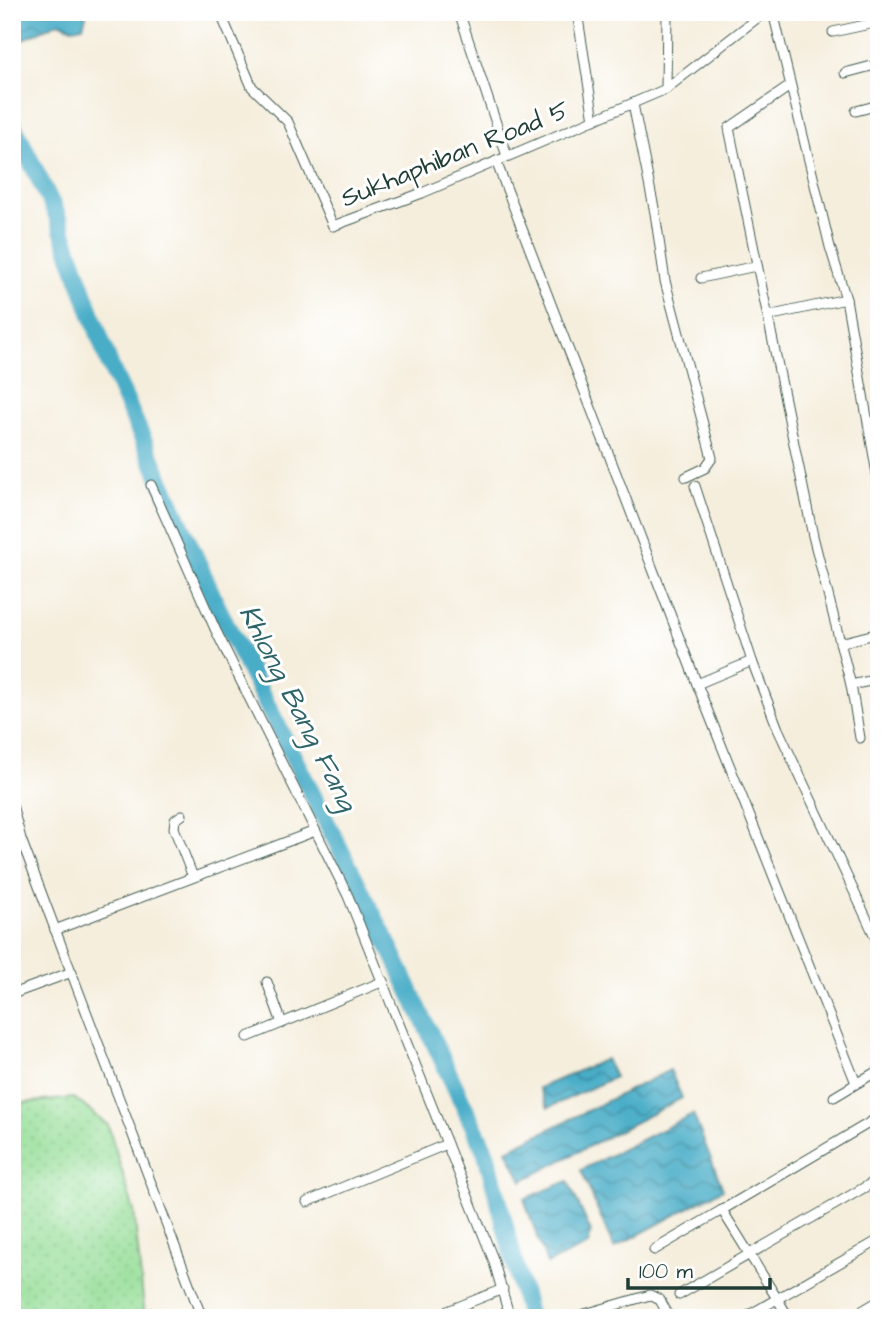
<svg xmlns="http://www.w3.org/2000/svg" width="891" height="1330" font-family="'Architects Daughter',sans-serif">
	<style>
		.grass { fill: url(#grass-dots); stroke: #5a8e66; stroke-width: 2 }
		.water { fill: url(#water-waves); stroke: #34757e; stroke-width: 2 }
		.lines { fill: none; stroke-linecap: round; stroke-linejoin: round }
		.river { stroke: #48adc8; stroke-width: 18 }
		.street-casing { stroke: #3f584d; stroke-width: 11 }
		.street { stroke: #fff; stroke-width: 9 }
		.labels { text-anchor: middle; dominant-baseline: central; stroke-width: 6; stroke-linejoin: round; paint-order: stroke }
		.street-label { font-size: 26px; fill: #1f3d34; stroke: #fff }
		.water-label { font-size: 28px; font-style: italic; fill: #2d6468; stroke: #fff }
	</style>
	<defs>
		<pattern id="grass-dots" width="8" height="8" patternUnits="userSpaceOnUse" patternTransform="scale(1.75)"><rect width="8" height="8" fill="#96de98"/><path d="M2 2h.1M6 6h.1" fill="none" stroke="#81bf84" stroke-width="1.8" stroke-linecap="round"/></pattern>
		<pattern id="water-waves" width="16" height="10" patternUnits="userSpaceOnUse" patternTransform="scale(1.75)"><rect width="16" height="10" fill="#48adc8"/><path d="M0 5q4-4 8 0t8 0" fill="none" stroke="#3b8ea3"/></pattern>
	</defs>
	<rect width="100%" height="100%" fill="#fff"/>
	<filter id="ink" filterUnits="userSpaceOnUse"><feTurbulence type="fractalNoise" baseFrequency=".0143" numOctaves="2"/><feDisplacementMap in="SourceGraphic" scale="14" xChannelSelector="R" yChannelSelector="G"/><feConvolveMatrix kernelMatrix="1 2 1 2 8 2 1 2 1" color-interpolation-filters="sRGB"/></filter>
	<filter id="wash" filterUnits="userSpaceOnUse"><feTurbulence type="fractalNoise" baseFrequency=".00686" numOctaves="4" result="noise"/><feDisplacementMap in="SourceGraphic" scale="28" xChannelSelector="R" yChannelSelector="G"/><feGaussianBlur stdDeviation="1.57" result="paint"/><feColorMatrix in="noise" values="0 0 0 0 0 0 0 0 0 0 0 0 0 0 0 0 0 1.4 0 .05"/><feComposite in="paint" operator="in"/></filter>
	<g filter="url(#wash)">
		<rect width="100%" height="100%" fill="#f5eedd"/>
		<polygon class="grass" points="74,1098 108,1125 134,1211 145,1318 12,1318 12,1104"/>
		<g class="water">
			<polygon points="12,12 87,12 83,26 72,28 59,22 12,45"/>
			<polygon points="606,1059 615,1077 548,1108 539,1088"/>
			<polygon points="670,1070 682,1098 522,1181 507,1150"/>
			<polygon points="693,1114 723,1189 614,1248 581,1170"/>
			<polygon points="568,1181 591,1232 588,1245 547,1264 524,1199"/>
		</g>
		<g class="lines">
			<polyline class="river" points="12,123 56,213 109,363 217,606 388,944 486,1153 529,1318"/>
		</g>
	</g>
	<g filter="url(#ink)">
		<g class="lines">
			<g class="street-casing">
				<g id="street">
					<polyline points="220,12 252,87 288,122 333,226 422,193 666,89 765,12"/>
					<polyline points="459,12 507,156"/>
					<polyline points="577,12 594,120"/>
					<polyline points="773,12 830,247 846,299 879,485"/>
					<polyline points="833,32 879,22"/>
					<polyline points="845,73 879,64"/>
					<polyline points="790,86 729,128 813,536 851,685 860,738"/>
					<polyline points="666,89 667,12"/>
					<polyline points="633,104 655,213 665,281 712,458 705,468 686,477"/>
					<polyline points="856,111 879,105"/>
					<polyline points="496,161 697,684 856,1083"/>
					<polyline points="701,278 756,266"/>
					<polyline points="768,316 846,299"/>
					<polyline points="151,485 216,631 348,896 493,1259 510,1318"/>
					<polyline points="695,486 752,661 778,729 879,945"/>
					<polyline points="840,643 879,633"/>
					<polyline points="697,684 752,661"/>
					<polyline points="851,685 879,679"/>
					<polyline points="12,805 21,839 202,1318"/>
					<polyline points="182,815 175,820 174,828 193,877"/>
					<polyline points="55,930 315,831"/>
					<polyline points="267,982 282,1023"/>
					<polyline points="12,994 72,972"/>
					<polyline points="248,1037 384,981"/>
					<polyline points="834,1097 879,1070"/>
					<polyline points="307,1202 447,1144"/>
					<polyline points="654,1250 722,1210"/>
					<polyline points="679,1295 879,1179"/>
					<polyline points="430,1318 503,1289"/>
					<polyline points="571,1318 650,1295 660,1300 670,1318"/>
					<polyline points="744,1318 879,1240"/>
					<polyline points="789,1318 722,1210 879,1117"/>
					<polyline points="850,1318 879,1301"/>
				</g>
			</g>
			<use href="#street" class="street"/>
		</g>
	</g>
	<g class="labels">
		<g class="street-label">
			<text transform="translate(455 154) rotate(-22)">Sukhaphiban Road 5</text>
		</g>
		<g class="water-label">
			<text transform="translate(298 708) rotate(63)">Khlong Bang Fang</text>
		</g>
	</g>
	<rect width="891" height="1330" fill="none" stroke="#fff" stroke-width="42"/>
	<path d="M628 1278v10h142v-10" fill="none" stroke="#1f3d34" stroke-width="3.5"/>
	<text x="639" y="1278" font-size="21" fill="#1f3d34" stroke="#ffffff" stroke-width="5" paint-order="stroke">100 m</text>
</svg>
